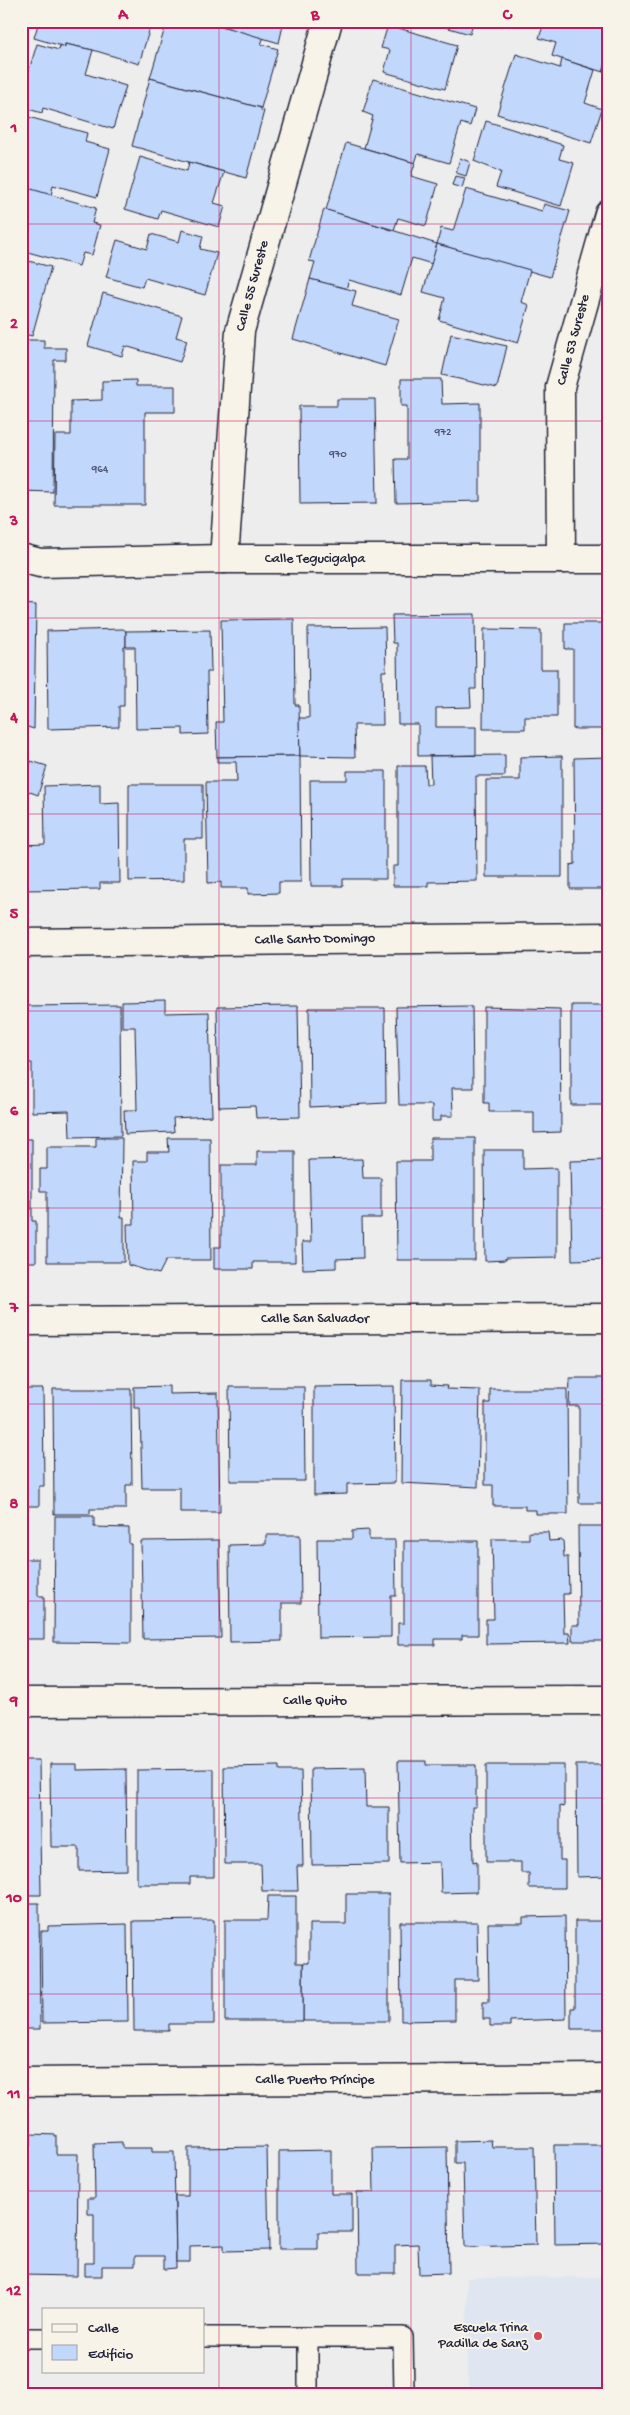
<svg xmlns="http://www.w3.org/2000/svg" width="630" height="2415" font-family="'Gochi Hand',sans-serif">
	<style>
		.built { fill: #dfe6f1 }
		.building { fill: #c2d7fc; stroke: #22223b }
		.lines { fill: none; stroke-linecap: round; stroke-linejoin: round }
		.lane-casing { stroke: #22223b; stroke-width: 22 }
		.street-casing { stroke: #22223b; stroke-width: 31 }
		.lane { stroke: #f7f3e8; stroke-width: 19 }
		.street { stroke: #f7f3e8; stroke-width: 28 }
		.grid { fill: none; stroke: #c2185b; stroke-width: 1; stroke-opacity: 0.55 }
		.poi-dot { fill: #d1495b; stroke: #f7f3e8; stroke-width: 2 }
		.labels { text-anchor: middle; dominant-baseline: central; stroke-width: 4; stroke-linejoin: round; paint-order: stroke }
		.number-label { font-size: 11px; fill: #4a4f6b }
		.street-label { font-size: 14px; fill: #22223b; stroke: #f7f3e8 }
		.poi-label { font-size: 14px; fill: #22223b; stroke: #f7f3e8; text-anchor: end }
		.neatline { fill: none; stroke: #c2185b; stroke-width: 2 }
		.grid-label { font-size: 16px; text-anchor: middle; font-weight: bold; fill: #c2185b }
	</style>
	<rect width="100%" height="100%" fill="#ecedec"/>
	<filter id="ink" filterUnits="userSpaceOnUse"><feTurbulence type="fractalNoise" baseFrequency=".02" numOctaves="2"/><feDisplacementMap in="SourceGraphic" scale="10" xChannelSelector="R" yChannelSelector="G"/><feConvolveMatrix kernelMatrix="1 2 1 2 8 2 1 2 1" color-interpolation-filters="sRGB"/></filter>
	<g filter="url(#ink)">
		<polygon class="built" points="609,2277 609,2394 468,2394 467,2278"/>
		<g class="building">
			<polygon points="39,21 152,21 139,64 93,50 65,44 65,47 34,38"/>
			<polygon points="167,21 209,23 264,37 261,44 278,49 261,108 150,78"/>
			<polygon points="205,21 284,21 279,43"/>
			<polygon points="424,21 477,21 476,24 473,23 470,34"/>
			<polygon points="537,21 609,21 609,55 603,72 552,56 556,43 539,38 544,23"/>
			<polygon points="388,25 457,45 445,89 384,72 390,50 381,48"/>
			<polygon points="37,44 59,50 60,45 65,47 65,44 93,50 86,74 126,86 113,129 43,108 42,113 21,107 21,96"/>
			<polygon points="516,54 560,68 562,59 595,70 585,103 602,109 591,143 497,114"/>
			<polygon points="150,78 261,108 261,110 264,111 246,178 132,146"/>
			<polygon points="373,79 475,109 470,126 461,123 449,163 418,154 415,163 364,148 373,116 363,112"/>
			<polygon points="21,115 87,133 85,142 110,149 97,197 53,185 51,196 21,186 23,172 21,171"/>
			<polygon points="486,121 563,145 559,159 574,163 561,206 496,187 501,172 474,161"/>
			<polygon points="346,143 415,163 411,176 438,184 426,226 398,218 394,230 326,210"/>
			<polygon points="140,157 187,171 189,162 224,172 214,203 225,206 219,227 161,210 158,219 125,209"/>
			<polygon points="460,158 470,162 466,176 456,173"/>
			<polygon points="455,176 465,178 462,188 452,185"/>
			<polygon points="21,186 96,208 92,223 100,225 92,255 83,253 79,266 24,251 24,254 21,253"/>
			<polygon points="466,189 542,211 544,204 570,211 550,277 437,244 441,228 453,231"/>
			<polygon points="324,209 437,244 432,264 412,258 401,295 349,280 346,289 310,279 315,262 309,261"/>
			<polygon points="182,230 203,236 200,249 217,253 205,295 145,278 142,287 106,277 117,240 147,249 151,234 179,242"/>
			<polygon points="437,244 530,270 521,302 529,305 518,343 439,320 445,298 423,292"/>
			<polygon points="21,259 51,267 32,336 21,333"/>
			<polygon points="310,279 356,291 352,306 399,319 385,366 293,339"/>
			<polygon points="103,293 182,316 176,337 187,340 180,362 125,346 122,356 88,346"/>
			<polygon points="451,334 507,346 497,388 442,375"/>
			<polygon points="21,340 44,340 44,348 66,348 66,360 54,360 53,492 21,491"/>
			<polygon points="401,379 441,379 442,404 480,403 480,501 396,503 395,459 407,459 407,406 401,406"/>
			<polygon points="136,380 136,386 175,386 175,412 145,412 145,505 54,505 55,435 71,435 71,401 102,400 102,381"/>
			<polygon points="337,399 375,399 377,503 300,504 299,406 337,406"/>
			<polygon points="21,604 36,605 34,729 21,725"/>
			<polygon points="475,614 476,689 470,689 471,707 436,708 436,727 476,727 476,755 418,756 418,724 398,724 397,643 393,643 392,615"/>
			<polygon points="294,619 295,705 299,705 300,756 217,757 216,722 223,722 221,620"/>
			<polygon points="565,623 603,623 603,632 609,632 609,742 605,742 605,729 573,729 573,649 565,649"/>
			<polygon points="385,627 386,671 382,671 383,725 354,725 355,757 300,756 299,718 309,718 308,628"/>
			<polygon points="123,629 126,631 126,647 124,647 124,706 119,706 119,727 48,729 47,631"/>
			<polygon points="484,629 541,630 541,669 557,669 557,717 525,717 525,729 483,729"/>
			<polygon points="210,630 211,672 207,672 208,734 183,735 183,728 136,729 135,647 126,647 126,631"/>
			<polygon points="505,755 505,776 476,776 477,881 428,882 428,886 393,886 393,866 398,866 398,766 425,766 426,784 431,784 430,756"/>
			<polygon points="300,756 301,882 279,882 279,893 248,894 248,888 221,888 221,882 208,883 206,782 237,782 236,762 217,762 217,757"/>
			<polygon points="562,756 562,877 486,877 486,780 520,780 520,757"/>
			<polygon points="609,757 609,881 605,881 605,889 570,889 570,865 575,864 574,758"/>
			<polygon points="31,761 47,766 38,795 22,789"/>
			<polygon points="347,771 386,771 386,879 343,879 343,886 311,886 310,780 347,780"/>
			<polygon points="100,784 100,804 119,803 120,883 100,883 100,889 21,890 21,845 45,844 44,786"/>
			<polygon points="129,784 203,784 203,839 184,839 184,880 129,881"/>
			<polygon points="165,1001 165,1013 209,1012 212,1116 173,1118 174,1132 125,1134 124,1110 137,1110 135,1027 122,1027 122,1002"/>
			<polygon points="120,1005 121,1136 70,1137 69,1111 32,1112 32,1063 21,1063 21,1006"/>
			<rect x="571" y="1005" width="38" height="100"/>
			<polygon points="298,1006 300,1117 256,1118 255,1106 219,1107 217,1007"/>
			<polygon points="472,1006 473,1088 452,1088 453,1116 441,1116 441,1121 432,1121 432,1105 399,1105 396,1007"/>
			<polygon points="484,1007 560,1009 561,1132 534,1133 534,1112 489,1112 489,1103 484,1103"/>
			<polygon points="309,1008 385,1008 386,1103 310,1107"/>
			<polygon points="96,1138 122,1138 121,1217 124,1217 124,1262 47,1262 47,1191 40,1191 40,1169 47,1169 47,1147 96,1147"/>
			<polygon points="168,1138 210,1138 211,1260 166,1260 159,1274 128,1265 127,1224 134,1224 133,1161 147,1161 147,1152 169,1152"/>
			<polygon points="430,1138 475,1138 475,1260 397,1260 396,1161 430,1161"/>
			<polygon points="608,1138 609,1138 609,1259 572,1260 570,1161 608,1160"/>
			<polygon points="21,1139 32,1139 32,1221 36,1221 36,1262 21,1262"/>
			<polygon points="484,1150 523,1150 523,1169 557,1168 557,1257 505,1258 506,1260 485,1261"/>
			<polygon points="257,1151 295,1151 295,1262 253,1262 253,1269 214,1269 214,1247 221,1247 221,1165 257,1165"/>
			<polygon points="362,1159 363,1178 381,1178 381,1218 362,1218 363,1258 336,1259 336,1268 303,1269 302,1242 311,1242 309,1160"/>
			<polygon points="570,1378 609,1378 609,1503 579,1503 579,1406 569,1406"/>
			<polygon points="402,1380 431,1380 431,1385 447,1386 446,1389 480,1390 478,1487 401,1483"/>
			<polygon points="169,1386 169,1394 218,1393 220,1512 180,1512 180,1488 142,1488 140,1408 134,1408 134,1387"/>
			<polygon points="394,1386 395,1483 347,1484 347,1494 314,1495 314,1387"/>
			<polygon points="229,1387 304,1387 305,1481 230,1481"/>
			<polygon points="21,1389 43,1389 44,1486 39,1486 39,1506 21,1506"/>
			<polygon points="53,1389 131,1389 132,1485 126,1485 126,1509 90,1509 90,1514 54,1514"/>
			<polygon points="490,1389 567,1389 568,1514 536,1514 536,1510 525,1510 525,1506 493,1506 493,1485 485,1485 485,1403 490,1403"/>
			<polygon points="55,1516 94,1516 94,1527 129,1528 129,1544 131,1544 131,1643 54,1642"/>
			<polygon points="578,1526 609,1526 609,1641 572,1641 572,1625 579,1625"/>
			<polygon points="369,1530 369,1540 395,1540 396,1596 391,1596 391,1637 318,1638 317,1539 352,1539 352,1531"/>
			<polygon points="529,1532 548,1532 549,1541 563,1540 564,1557 568,1557 569,1594 563,1594 564,1633 569,1633 570,1643 486,1644 486,1619 494,1619 492,1539 529,1539"/>
			<polygon points="266,1535 300,1535 301,1603 282,1603 282,1641 230,1642 229,1545 266,1544"/>
			<polygon points="219,1540 221,1638 143,1639 141,1541"/>
			<polygon points="404,1541 478,1541 478,1635 462,1635 462,1639 435,1639 435,1645 398,1645 398,1623 404,1623"/>
			<polygon points="21,1559 38,1559 38,1596 44,1596 44,1639 21,1639"/>
			<polygon points="21,1760 39,1760 41,1895 21,1895"/>
			<polygon points="398,1761 426,1761 426,1765 476,1765 476,1807 472,1807 473,1862 477,1861 477,1892 441,1893 440,1862 400,1863"/>
			<polygon points="50,1764 77,1764 77,1770 126,1769 127,1870 79,1871 79,1847 51,1847"/>
			<polygon points="486,1765 564,1765 564,1807 560,1806 560,1860 565,1860 565,1888 529,1888 529,1873 521,1873 521,1862 486,1862"/>
			<polygon points="576,1765 609,1765 609,1876 577,1877"/>
			<polygon points="279,1766 279,1771 301,1771 303,1866 297,1866 298,1891 262,1891 261,1864 225,1864 224,1767"/>
			<polygon points="365,1768 366,1807 389,1807 389,1864 312,1865 311,1769"/>
			<polygon points="214,1769 214,1877 190,1877 190,1884 137,1884 137,1770"/>
			<polygon points="346,1894 389,1894 389,2021 303,2021 303,1963 309,1963 309,1924 346,1924"/>
			<polygon points="268,1896 296,1896 296,1963 303,1963 303,2021 225,2021 225,1920 267,1920"/>
			<polygon points="21,1903 39,1903 40,2029 21,2029"/>
			<polygon points="565,1916 566,2019 510,2021 510,2026 490,2026 490,2019 483,2019 483,2002 489,2002 488,1923 523,1923 523,1917"/>
			<polygon points="214,1920 214,2024 169,2024 169,2031 134,2031 133,1921"/>
			<polygon points="575,1921 609,1921 609,2019 605,2019 605,2029 571,2029 571,2008 575,2008"/>
			<polygon points="400,1922 477,1922 478,1980 455,1980 455,2020 401,2021"/>
			<polygon points="127,1924 128,2022 42,2023 41,1931 48,1931 48,1926"/>
			<polygon points="31,2134 56,2135 56,2154 78,2154 77,2276 21,2275 21,2145 31,2145"/>
			<polygon points="491,2140 492,2147 534,2147 536,2245 465,2247 463,2163 455,2163 455,2141"/>
			<polygon points="122,2142 122,2148 152,2148 152,2152 174,2152 176,2268 164,2269 164,2256 135,2256 135,2266 102,2266 102,2276 85,2276 85,2263 94,2263 94,2214 88,2214 88,2198 95,2198 94,2143"/>
			<polygon points="554,2145 608,2145 609,2244 555,2245"/>
			<polygon points="267,2147 269,2250 224,2251 224,2245 190,2246 190,2262 176,2262 175,2196 188,2196 188,2148"/>
			<polygon points="447,2147 449,2273 419,2274 418,2244 395,2245 395,2273 358,2273 357,2192 374,2192 373,2148"/>
			<polygon points="331,2150 331,2194 352,2194 352,2232 318,2232 318,2249 279,2249 279,2151"/>
		</g>
		<g class="lines">
			<g class="lane-casing">
				<g id="lane">
					<polyline points="204,2337 403,2337 404,2394"/>
					<polyline points="308,2337 308,2394"/>
					<polyline points="21,2338 44,2338"/>
				</g>
			</g>
			<g class="street-casing">
				<g id="street">
					<polyline points="21,558 40,563 224,559 609,559"/>
					<polyline points="224,559 240,331 328,21"/>
					<polyline points="561,559 560,387 609,214"/>
					<polyline points="21,943 609,937"/>
					<polyline points="21,1321 609,1318"/>
					<polyline points="21,1702 609,1700"/>
					<polyline points="21,2082 609,2078"/>
				</g>
			</g>
			<use href="#lane" class="lane"/>
			<use href="#street" class="street"/>
		</g>
	</g>
	<path class="grid" d="M219,21v2373M411,21v2373M21,224h588M21,421h588M21,618h588M21,814h588M21,1011h588M21,1208h588M21,1404h588M21,1601h588M21,1798h588M21,1994h588M21,2191h588"/>
	<circle class="poi-dot" cx="538" cy="2336" r="5"/>
	<g class="labels">
		<g class="number-label">
			<text x="443" y="433">972</text>
			<text x="338" y="455">970</text>
			<text x="100" y="470">964</text>
		</g>
		<g class="street-label">
			<text transform="translate(253 286) rotate(-75)">Calle 55 Sureste</text>
			<text transform="translate(574 340) rotate(-75)">Calle 53 Sureste</text>
			<text x="315" y="559">Calle Tegucigalpa</text>
			<text transform="translate(315 940) rotate(-1)">Calle Santo Domingo</text>
			<text x="315" y="1319">Calle San Salvador</text>
			<text x="315" y="1701">Calle Quito</text>
			<text x="315" y="2080">Calle Puerto Príncipe</text>
		</g>
		<g class="poi-label">
			<text x="528" y="2328">Escuela Trina<tspan x="528" dy="16">Padilla de Sanz</tspan></text>
		</g>
	</g>
	<rect width="630" height="2415" fill="none" stroke="#f7f3e8" stroke-width="55"/>
	<rect x="42" y="2308" width="162" height="65" fill="#f7f3e8" stroke="#a29fa3"/>
	<rect x="52" y="2324" width="25" height="8" fill="#f7f3e8" stroke="#a29fa3"/>
	<text x="88" y="2332" font-size="15" fill="#22223b">Calle</text>
	<rect x="52" y="2345" width="25" height="15" fill="#c2d7fc" stroke="#a29fa3"/>
	<text x="88" y="2358" font-size="15" fill="#22223b">Edificio</text>
	<rect x="28" y="28" width="574" height="2360" class="neatline"/>
	<g class="grid-label">
		<text x="123" y="19">A</text>
		<text x="315" y="19">B</text>
		<text x="507" y="19">C</text>
		<text x="14" y="132">1</text>
		<text x="14" y="328">2</text>
		<text x="14" y="525">3</text>
		<text x="14" y="722">4</text>
		<text x="14" y="918">5</text>
		<text x="14" y="1115">6</text>
		<text x="14" y="1312">7</text>
		<text x="14" y="1508">8</text>
		<text x="14" y="1705">9</text>
		<text x="14" y="1902">10</text>
		<text x="14" y="2098">11</text>
		<text x="14" y="2295">12</text>
	</g>
</svg>
